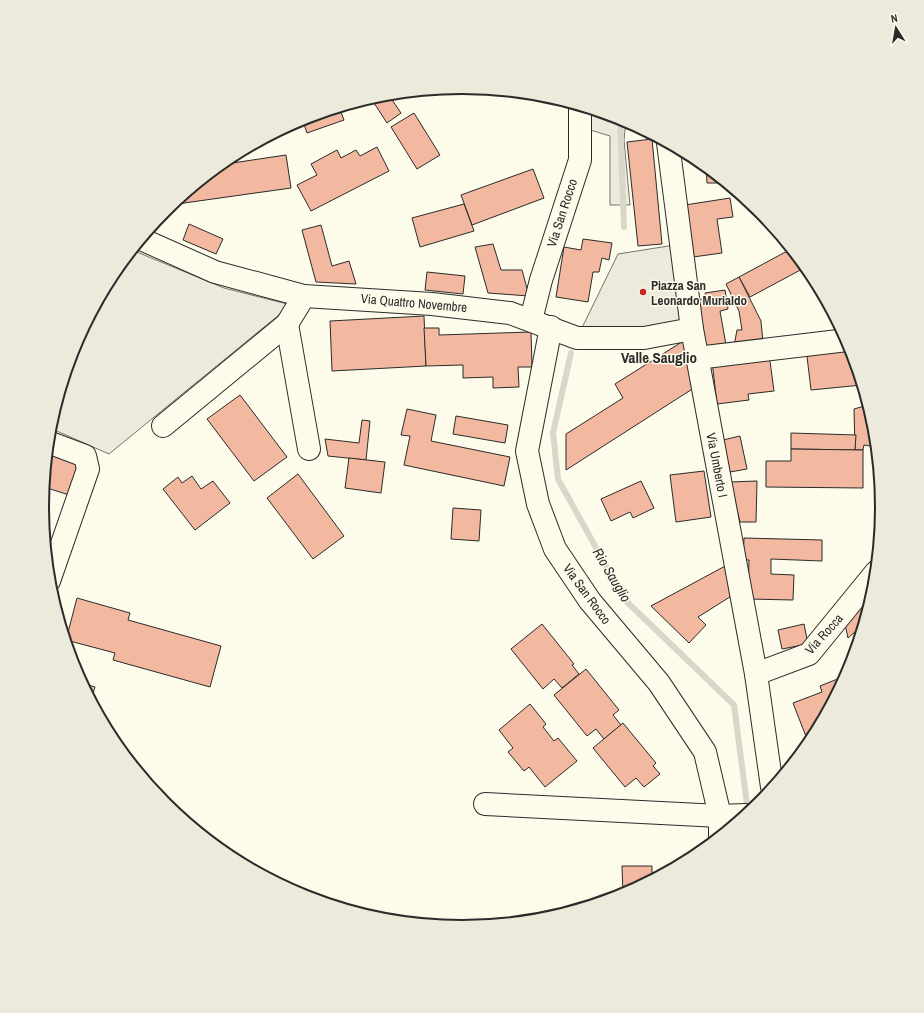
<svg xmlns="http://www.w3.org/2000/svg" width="924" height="1013" font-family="'Archivo Narrow',sans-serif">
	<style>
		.green { fill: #ecebdb; stroke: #74746e }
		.parking { fill: #eceadb; stroke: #74746e }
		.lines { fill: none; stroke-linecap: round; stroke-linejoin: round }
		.stream { stroke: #d8d7c9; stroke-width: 6 }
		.building { fill: #f2b8a0; stroke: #2b2b2b }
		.minor-casing { stroke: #2b2b2b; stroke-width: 24 }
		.minor { stroke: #fdfbea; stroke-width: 22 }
		.poi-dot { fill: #c62828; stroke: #fdfbea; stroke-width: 1.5 }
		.labels { text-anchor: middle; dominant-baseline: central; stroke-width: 3; stroke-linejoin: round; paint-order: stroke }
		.street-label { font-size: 13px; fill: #2b2b2b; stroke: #fdfbea }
		.poi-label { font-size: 13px; font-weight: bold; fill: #2b2b2b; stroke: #fdfbea; text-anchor: start }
		.water-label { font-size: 14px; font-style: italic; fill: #2b2b2b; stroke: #fdfbea }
		.quarter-label { font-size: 15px; font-weight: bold; fill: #2b2b2b; stroke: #fdfbea }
		.rim { fill: none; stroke: #2b2b2b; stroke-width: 2 }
	</style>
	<rect width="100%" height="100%" fill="#fdfbea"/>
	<g class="green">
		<polygon points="586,107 626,120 624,140 630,205 610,205 610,136 587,129"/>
		<polygon points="132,250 224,288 291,305 109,454 50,428 50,424 74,346 113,273"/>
	</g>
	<polygon class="parking" points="681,244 692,329 577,338 618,254"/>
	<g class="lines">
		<g class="stream">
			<polyline points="620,118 624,227"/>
			<polyline points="571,353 553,433 558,479 625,600 734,705 748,812"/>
		</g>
	</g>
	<g class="building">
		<polygon points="388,94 401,113 387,123 374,103"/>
		<polygon points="339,107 344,120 307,133 302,118"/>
		<polygon points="414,113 440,155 417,169 391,127"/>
		<polygon points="652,139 662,244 638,246 627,142"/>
		<polygon points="377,147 389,171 311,211 297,185 317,175 311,164 337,150 341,158 356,150 360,156"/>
		<polygon points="286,155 291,188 170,205 219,165"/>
		<polygon points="706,166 726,183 707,183"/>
		<polygon points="533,169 544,198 472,225 461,195"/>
		<polygon points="730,198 733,217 717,219 722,253 693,257 685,205"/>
		<polygon points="464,204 474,231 420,247 412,218"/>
		<polygon points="189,224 223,239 216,254 183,240"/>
		<polygon points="321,225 332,266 349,261 356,284 316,282 302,230"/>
		<polygon points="583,239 612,243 609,260 602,258 599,272 593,272 588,302 556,297 564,247 581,250"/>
		<polygon points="493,244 501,270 522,270 529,296 488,293 475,247"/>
		<polygon points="791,249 806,267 750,297 739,277"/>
		<polygon points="427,272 465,276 463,294 425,290"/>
		<polygon points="739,277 761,321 763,343 734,346 737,330 742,330 739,311 726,284"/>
		<polygon points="725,290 728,309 720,311 726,345 706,348 698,300 706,298 705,293"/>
		<polygon points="424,316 426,366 332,371 330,321"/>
		<polygon points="424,328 439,328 439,335 531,332 532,367 518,367 519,387 493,388 493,377 463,378 463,365 426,366"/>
		<polygon points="685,340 697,386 566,470 566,434 623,398 615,384"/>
		<polygon points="850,346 862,385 811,390 806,348"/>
		<polygon points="769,354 774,391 748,394 749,400 717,404 712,361"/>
		<polygon points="240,395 287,457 254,481 207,419"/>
		<polygon points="868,405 874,425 876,447 864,445 863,450 855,450 854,409"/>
		<polygon points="407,409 436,415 431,441 510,457 504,486 404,465 410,436 401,435"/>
		<polygon points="456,416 508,425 505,443 453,434"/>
		<polygon points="362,420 370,421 366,460 328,456 325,439 359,443"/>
		<polygon points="791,433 856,435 855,450 791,449"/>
		<polygon points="740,436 747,469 730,472 723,440"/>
		<polygon points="48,449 80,459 69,495 44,487"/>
		<polygon points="791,449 863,450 863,488 766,487 766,461 791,461"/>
		<polygon points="349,458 385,462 381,493 345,488"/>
		<polygon points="704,471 711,517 676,522 670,475"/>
		<polygon points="298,474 344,536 313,559 267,498"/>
		<polygon points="192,476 201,489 213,481 230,503 195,530 163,489 178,477 182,483"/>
		<polygon points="641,481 654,508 633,518 630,512 611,521 601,499"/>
		<polygon points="757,481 756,522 740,522 730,482"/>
		<polygon points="453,508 481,510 479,541 451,539"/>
		<polygon points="744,538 822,540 822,561 771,559 771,574 794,575 793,600 748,599 749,560 743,560"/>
		<polygon points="727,565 733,595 698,617 706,625 689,643 651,606"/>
		<polygon points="77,598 130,613 128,620 221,646 210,687 113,660 115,653 66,640"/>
		<polygon points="870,600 863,625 848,638 844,620 857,604"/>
		<polygon points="542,624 574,664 572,665 579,674 562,688 554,679 543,689 511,649"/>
		<polygon points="804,624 808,644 782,649 778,630"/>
		<polygon points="586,669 619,710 613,715 621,725 604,739 596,729 587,736 554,695"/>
		<polygon points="845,676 813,737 807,739 793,703 822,692 820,686"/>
		<polygon points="82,683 95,687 91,700"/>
		<polygon points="530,704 546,724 543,727 554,741 558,738 577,761 545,787 529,767 524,771 508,752 513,748 499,730"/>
		<polygon points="623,723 656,763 653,766 660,774 644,787 636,778 625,787 593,748"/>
		<polygon points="622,866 652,866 652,879 623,895"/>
	</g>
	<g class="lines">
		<g class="minor-casing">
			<g id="minor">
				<polyline points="668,143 692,329 756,674 772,787"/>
				<polyline points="141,239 215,272 304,296 432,304 510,313 577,338 644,338 692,329"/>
				<polyline points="531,320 541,280 580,160 580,105"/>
				<polyline points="287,324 309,449"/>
				<polyline points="551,327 527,451 538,504 555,549 590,601 659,683 705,752 720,816 720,835"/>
				<polyline points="697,358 847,340"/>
				<polyline points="163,426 287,324 304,296"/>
				<polyline points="48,442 85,456 88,469 49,581"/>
				<polyline points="756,674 809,654 876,572"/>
				<polyline points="485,804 720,816 745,815"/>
			</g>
		</g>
		<use href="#minor" class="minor"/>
	</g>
	<circle class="poi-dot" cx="643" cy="292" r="4"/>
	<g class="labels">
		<g class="street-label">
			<text transform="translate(562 213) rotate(-72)">Via San Rocco</text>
			<text transform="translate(414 303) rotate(5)">Via Quattro Novembre</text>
			<text transform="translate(717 465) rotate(79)">Via Umberto I</text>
			<text transform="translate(587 594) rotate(54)">Via San Rocco</text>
			<text transform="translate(824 634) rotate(-48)">Via Rocca</text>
		</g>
		<g class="poi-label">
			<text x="651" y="285">Piazza San<tspan x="651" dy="15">Leonardo Murialdo</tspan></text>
		</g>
		<g class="water-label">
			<text transform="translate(612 575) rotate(59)">Rio Sauglio</text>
		</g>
		<g class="quarter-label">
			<text x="659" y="357">Valle Sauglio</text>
		</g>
	</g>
	<path d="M0 0H924V1013H0ZM49 507a413 413 0 1 1 826 0a413 413 0 1 1-826 0Z" fill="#eceadb" fill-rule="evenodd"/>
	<path class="rim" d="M49 507a413 413 0 1 1 826 0a413 413 0 1 1-826 0Z"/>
	<g transform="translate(896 28) rotate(349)" stroke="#fdfbea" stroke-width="3" paint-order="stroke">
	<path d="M0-3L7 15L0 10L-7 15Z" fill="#2b2b2b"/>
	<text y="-6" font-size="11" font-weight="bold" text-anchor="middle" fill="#2b2b2b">N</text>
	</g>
</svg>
